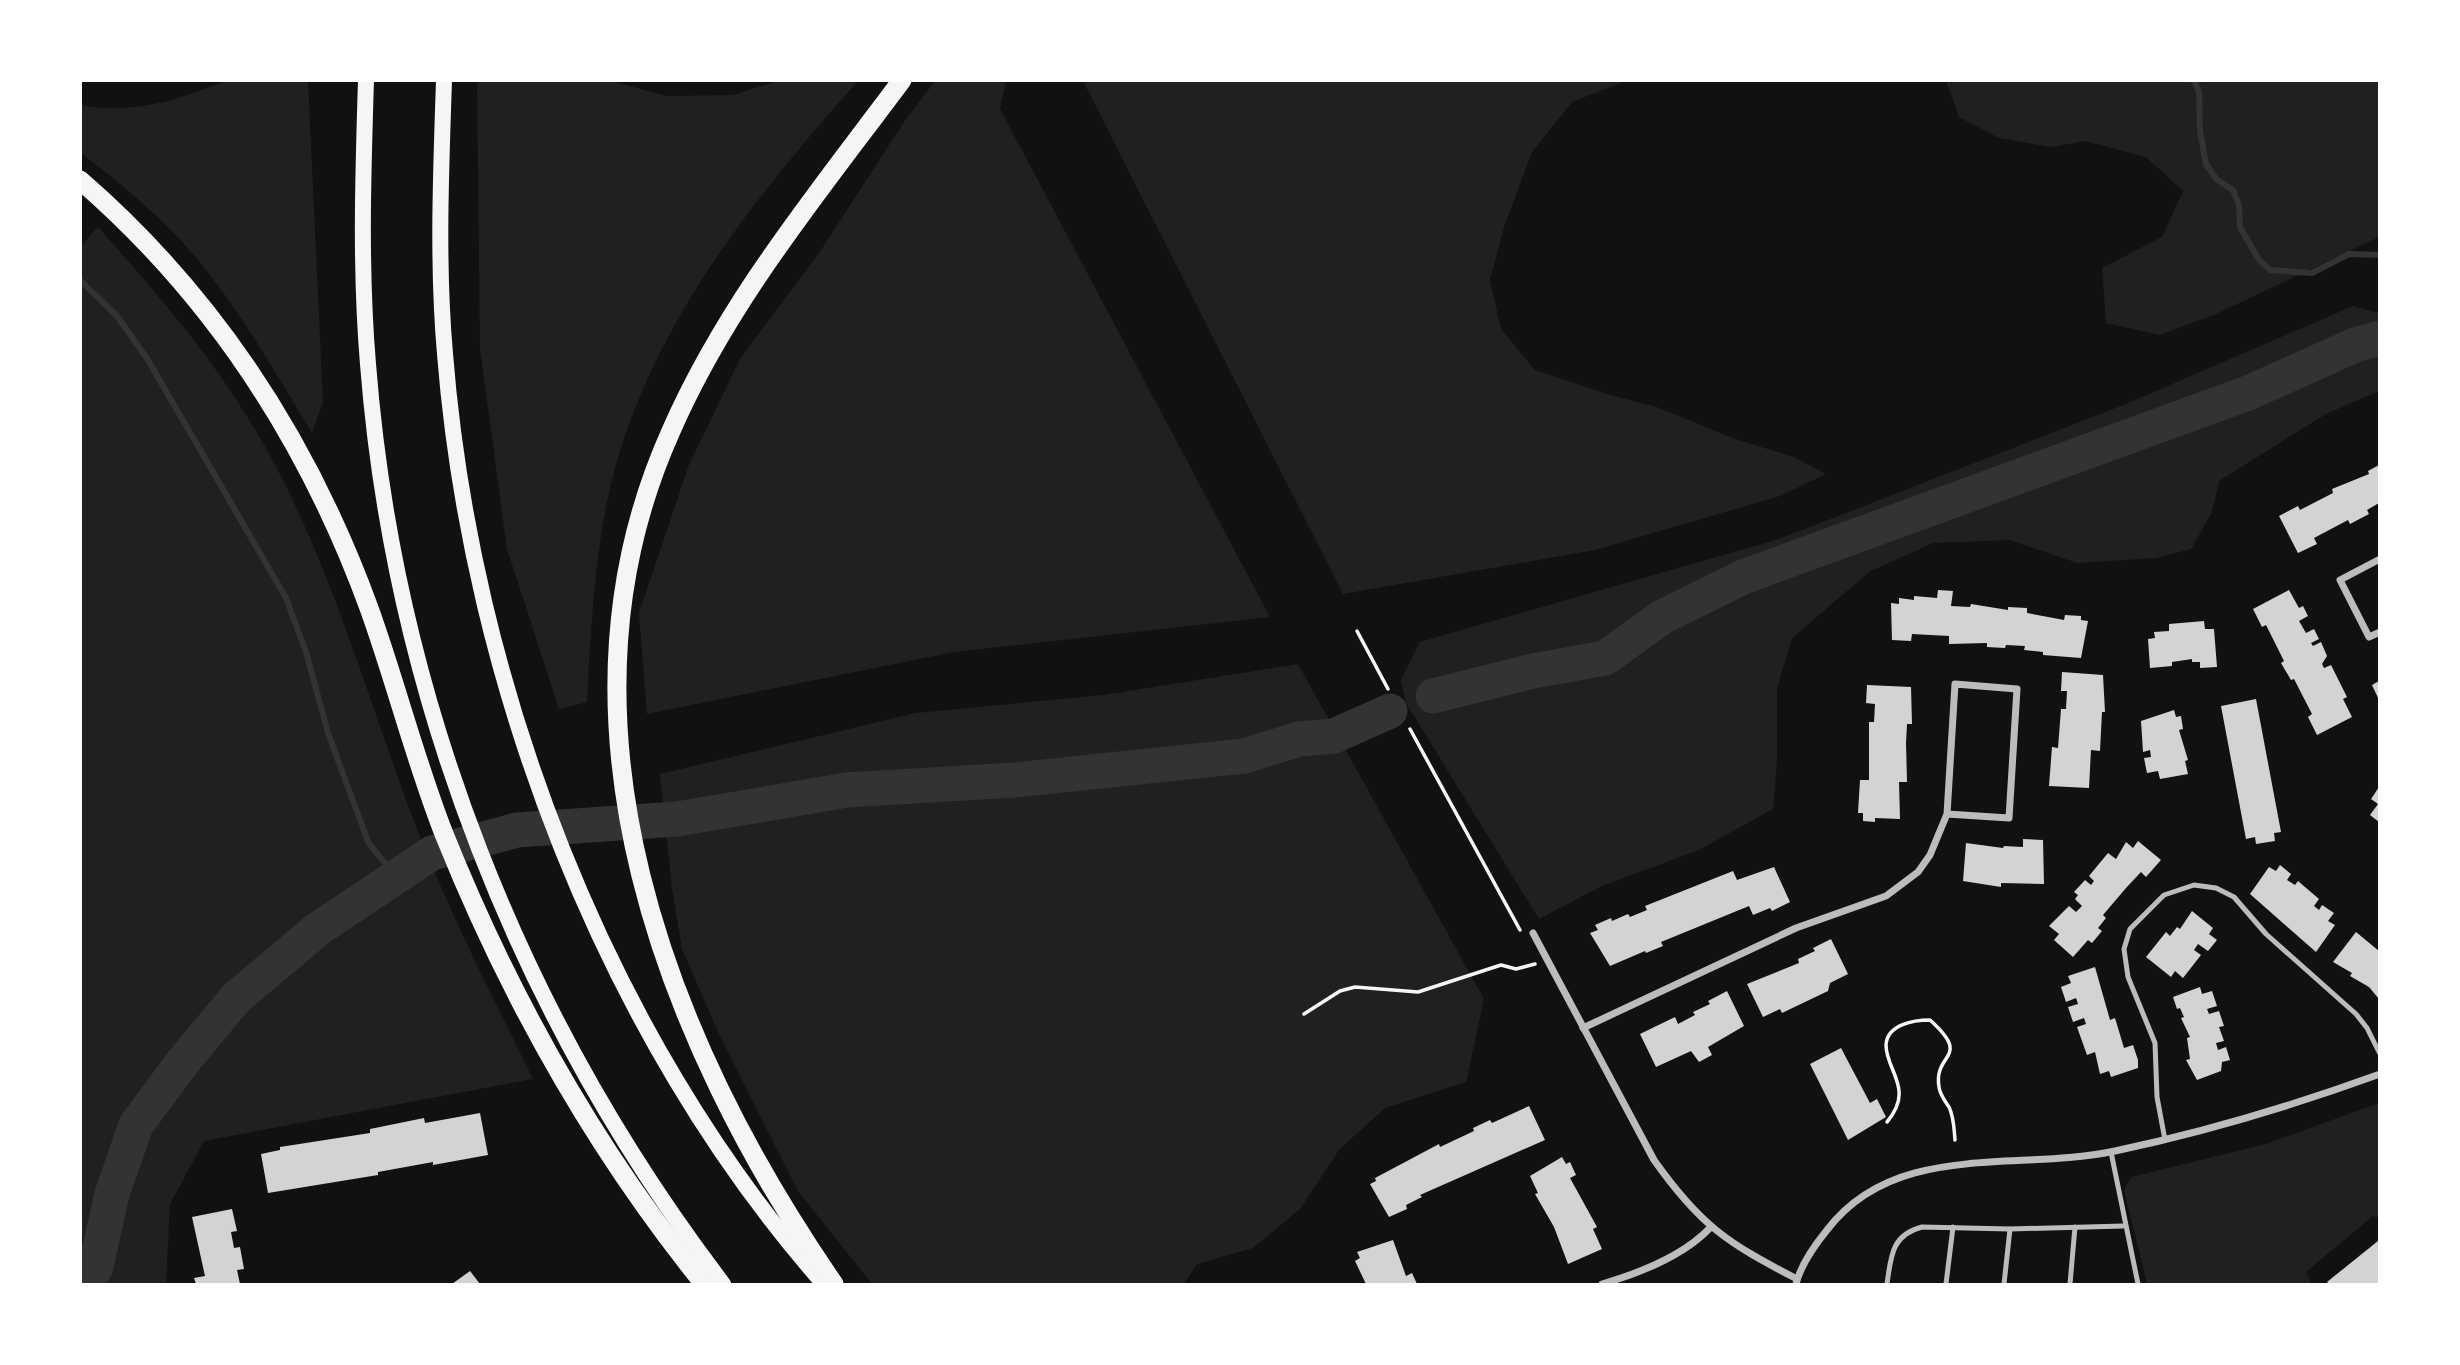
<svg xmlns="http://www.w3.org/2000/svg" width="2460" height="1365" font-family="'Exo 2',sans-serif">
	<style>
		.green { fill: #202020 }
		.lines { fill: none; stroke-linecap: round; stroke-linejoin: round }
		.stream { stroke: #333; stroke-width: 6 }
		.river { stroke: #333; stroke-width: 35 }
		.building { fill: #d3d3d3 }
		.path { stroke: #f5f5f5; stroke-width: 3.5 }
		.service { stroke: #bcbcbc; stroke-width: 5 }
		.minor { stroke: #bcbcbc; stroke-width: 7 }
		.primary { stroke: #f5f5f5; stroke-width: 16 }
		.motorway { stroke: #f5f5f5; stroke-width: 19 }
	</style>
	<rect width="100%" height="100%" fill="#111"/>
	<g class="green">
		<path d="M225,81h83l15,321 -11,31c-37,-61 -73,-125 -119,-179 -33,-38 -73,-71 -112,-101v-48c49,10 99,-5 144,-24z"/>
		<path d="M477,81h134l55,15 67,-1 45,-14h80c-91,102 -181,212 -229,343 -33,89 -37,185 -42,278l-28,7 -52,-160 -27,-200z"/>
		<polygon points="935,81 1006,81 1000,109 1270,617 954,652 647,714 639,613 688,467 741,357 819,253 904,122"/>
		<polygon points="1083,81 1626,81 1572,102 1532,152 1504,227 1490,280 1501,329 1535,370 1610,395 1657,407 1735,439 1794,457 1826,474 1780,496 1595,550 1343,594"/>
		<polygon points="1946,81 2379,81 2379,237 2216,314 2160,335 2106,323 2102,268 2162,237 2183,191 2146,157 2085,141 2051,147 1999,138 1959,117"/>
		<path d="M98,227c54,61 107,121 150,191 73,117 111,253 158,382 35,96 82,188 127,279l-329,62 -34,63 -4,80h-85l-1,-1037z"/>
		<polygon points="2353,306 2379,313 2379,391 2326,414 2219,481 2212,512 2191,549 2156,558 2077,563 2010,540 1933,543 1869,572 1792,638 1777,689 1777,761 1773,809 1699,850 1602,886 1539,919 1406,703 1401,680 1420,642 1779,539 2126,404"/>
		<polygon points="1298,664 1484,999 1466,1082 1385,1108 1339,1150 1300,1209 1253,1248 1197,1264 1184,1284 872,1284 798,1191 719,1034 682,949 672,889 660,774 916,713 1103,695"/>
		<polygon points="2379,1103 2379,1218 2373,1216 2306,1272 2312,1284 2147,1284 2124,1190 2131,1177 2266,1144"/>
	</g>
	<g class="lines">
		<g class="stream">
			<polyline points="2194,80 2199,92 2200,131 2206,164 2216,179 2233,190 2239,205 2240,227 2259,260 2270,270 2312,273 2349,254 2380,255"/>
			<polyline points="80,280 117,316 148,360 286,598 306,652 328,733 369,844 395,875"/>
		</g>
		<g class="river">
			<polyline points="1433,696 1533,671 1605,658 1662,617 1743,577 2248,393 2355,345 2380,338"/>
			<polyline points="87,1284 96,1266 112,1194 136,1125 182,1063 236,998 318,929 432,853 517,830 677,819 847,790 1014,780 1244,756 1299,739 1334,736 1390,711"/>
		</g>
	</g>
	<g class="building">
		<polygon points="2379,465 2379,503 2367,510 2369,514 2350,524 2348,520 2314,538 2317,544 2298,553 2279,516 2298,506 2300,510 2333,493 2332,489 2369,474 2368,471"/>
		<polygon points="1938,590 1953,591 1951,606 1970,607 1971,604 2008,610 2008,607 2027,608 2027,613 2064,620 2065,615 2081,616 2081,620 2088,621 2081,658 2043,655 2043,652 2024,650 2025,646 2006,645 2005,648 1987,647 1987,643 1949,644 1949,636 1912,634 1911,641 1892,640 1891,603 1899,604 1899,598 1914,600 1914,596 1937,598"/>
		<polygon points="2289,590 2299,608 2303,606 2308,616 2299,621 2306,633 2314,629 2319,639 2311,643 2313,646 2321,642 2327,656 2322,664 2324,668 2331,665 2347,697 2343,699 2352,717 2317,735 2308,717 2312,714 2294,679 2291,680 2281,663 2284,661 2266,625 2262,627 2253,609"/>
		<polygon points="2204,621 2205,629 2214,629 2217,667 2200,668 2200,662 2192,662 2192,659 2172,662 2172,666 2150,668 2148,639 2155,638 2154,632 2169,631 2169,624"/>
		<polygon points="2062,672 2103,675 2105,712 2102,712 2100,751 2091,750 2089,788 2049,786 2052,747 2058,748 2061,709 2066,709 2067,691 2061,691"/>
		<polygon points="2379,681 2379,700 2372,685"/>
		<polygon points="1867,685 1911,687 1912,724 1907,724 1906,743 1907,782 1899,782 1900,819 1875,818 1875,822 1863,821 1863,813 1858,813 1860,780 1869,780 1869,722 1874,722 1875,704 1866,703"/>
		<polygon points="2256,699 2281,832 2274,833 2275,841 2256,844 2255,837 2246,839 2221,706"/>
		<polygon points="2174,710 2176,717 2181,716 2183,729 2179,730 2188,760 2185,761 2188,774 2160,779 2158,771 2147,773 2144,758 2151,757 2150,750 2143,752 2141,721"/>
		<polygon points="2379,787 2379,822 2370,815 2378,804 2371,799"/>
		<polygon points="2023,839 2043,840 2044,884 2001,883 2001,887 1963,881 1966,843 2003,848 2004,846 2023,847"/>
		<polygon points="2138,841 2161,860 2146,877 2141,872 2126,888 2103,915 2106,918 2098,928 2102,931 2092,943 2088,940 2073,957 2054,940 2059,934 2049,926 2069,906 2076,912 2082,906 2075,899 2078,895 2074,892 2085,880 2091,885 2094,881 2089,876 2108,853 2116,859 2126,842 2133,848"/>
		<polygon points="2280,865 2291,874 2287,880 2295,885 2298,881 2319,899 2314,906 2319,910 2322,905 2334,913 2328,921 2335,925 2316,952 2250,894 2269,867 2276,871"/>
		<polygon points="1774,867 1790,902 1772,911 1770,908 1753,915 1749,906 1661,942 1663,946 1646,953 1645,951 1610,966 1590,933 1598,930 1595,925 1611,918 1612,921 1628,914 1630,917 1647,910 1645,906 1733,871 1737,880"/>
		<polygon points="2192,911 2213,928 2209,934 2217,940 2208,951 2198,944 2194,950 2201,955 2183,978 2175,971 2171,977 2146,957 2166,932 2170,936 2177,927 2180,929"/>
		<polygon points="2356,932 2379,951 2379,999 2369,987 2350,976 2352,973 2333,962"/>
		<polygon points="1831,939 1848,974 1830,983 1828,991 1782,1013 1780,1009 1763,1017 1747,984 1799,963 1798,959 1815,951 1813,948"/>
		<polygon points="2095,967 2110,1020 2115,1018 2124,1048 2133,1045 2138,1060 2138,1068 2111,1077 2109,1071 2100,1074 2095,1052 2087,1055 2077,1027 2086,1024 2084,1018 2073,1022 2068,1007 2078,1004 2076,998 2066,1002 2061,987 2071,983 2068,976"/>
		<polygon points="2200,987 2202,994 2212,991 2217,1006 2207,1009 2209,1014 2219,1011 2224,1026 2219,1027 2224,1041 2216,1043 2218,1050 2226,1047 2230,1060 2222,1062 2221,1071 2197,1080 2186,1060 2190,1059 2187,1038 2190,1037 2181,1018 2184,1017 2180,1008 2177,1009 2173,997"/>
		<polygon points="1727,991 1744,1026 1708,1047 1712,1055 1699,1062 1691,1051 1656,1067 1640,1034 1675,1017 1678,1024 1695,1015 1693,1012 1710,1004 1708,1001"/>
		<polygon points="1841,1048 1870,1103 1877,1099 1886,1117 1848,1140 1810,1064"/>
		<polygon points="1529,1106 1545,1140 1420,1195 1422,1197 1406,1205 1407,1209 1389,1217 1370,1184 1376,1181 1375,1178 1439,1144 1440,1147 1474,1131 1473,1128 1490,1120 1492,1123"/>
		<polygon points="480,1113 488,1155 433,1165 433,1162 378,1172 378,1175 268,1193 261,1154 280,1150 280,1147 370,1133 370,1129 424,1118 425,1123"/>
		<polygon points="1562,1157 1566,1164 1570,1162 1576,1175 1570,1178 1597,1227 1593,1229 1602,1249 1568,1264 1554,1227 1535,1194 1538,1193 1530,1176"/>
		<polygon points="232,1209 237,1231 231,1232 234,1248 240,1247 244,1269 237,1270 240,1284 196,1284 194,1278 205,1276 192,1217"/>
		<polygon points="1393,1240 1406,1276 1412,1273 1417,1284 1366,1284 1355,1261 1360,1258 1357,1252"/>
		<polygon points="2378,1241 2379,1284 2329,1284 2327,1282"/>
		<polygon points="470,1271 480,1284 452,1284"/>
	</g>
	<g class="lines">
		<g class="path">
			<polyline points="1357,631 1388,689"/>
			<polyline points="1410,729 1520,930"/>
			<polyline points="1304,1014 1340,991 1355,987 1418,992 1501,965 1516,969 1535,964"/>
			<path d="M1887,1122c28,-33 -1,-51 -1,-77 1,-21 29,-25 44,-25 43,39 3,32 9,67 1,8 6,14 10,20 5,10 5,22 6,33"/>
		</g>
		<g class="service">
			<polyline points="2165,1140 2157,1097 2155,1043 2128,977 2124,949 2130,929 2164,895 2194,885 2216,888 2234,897 2266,934 2356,1014 2367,1028 2380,1054"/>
			<polyline points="2111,1152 2138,1284"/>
			<path d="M1887,1284c4,-27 4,-49 35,-57l88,2 113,-3"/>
			<polyline points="1946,1284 1953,1227"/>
			<polyline points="2004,1284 2010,1229"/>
			<polyline points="2070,1284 2075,1227"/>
		</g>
		<g class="minor">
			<polyline points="2380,559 2340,580 2369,637 2380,632"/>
			<path d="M1533,933l121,227c46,65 73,83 143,119"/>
			<polyline points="1583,1028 1796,928 1886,896 1918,872 1930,855 1947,814 1955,684 2017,689 2009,818 1947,814"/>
			<path d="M1602,1284c38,-11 81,-28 108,-56"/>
			<path d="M1796,1284c5,-20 18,-38 31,-54 69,-90 190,-58 288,-79 90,-19 177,-45 265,-77"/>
		</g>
		<g class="primary">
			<path d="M366,80c-3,95 -6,190 2,284 26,334 153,655 355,920"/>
			<path d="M444,80c-3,92 -7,183 1,274 26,328 160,682 379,930"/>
		</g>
		<g class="motorway">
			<path d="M80,180c135,117 228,261 289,428 27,75 46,152 75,226 65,162 151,315 260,450"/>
			<path d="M834,1284c-168,-243 -293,-564 -163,-853 57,-130 147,-238 231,-351"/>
		</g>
	</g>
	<rect width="2460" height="1365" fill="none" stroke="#ffffff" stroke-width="164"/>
</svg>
